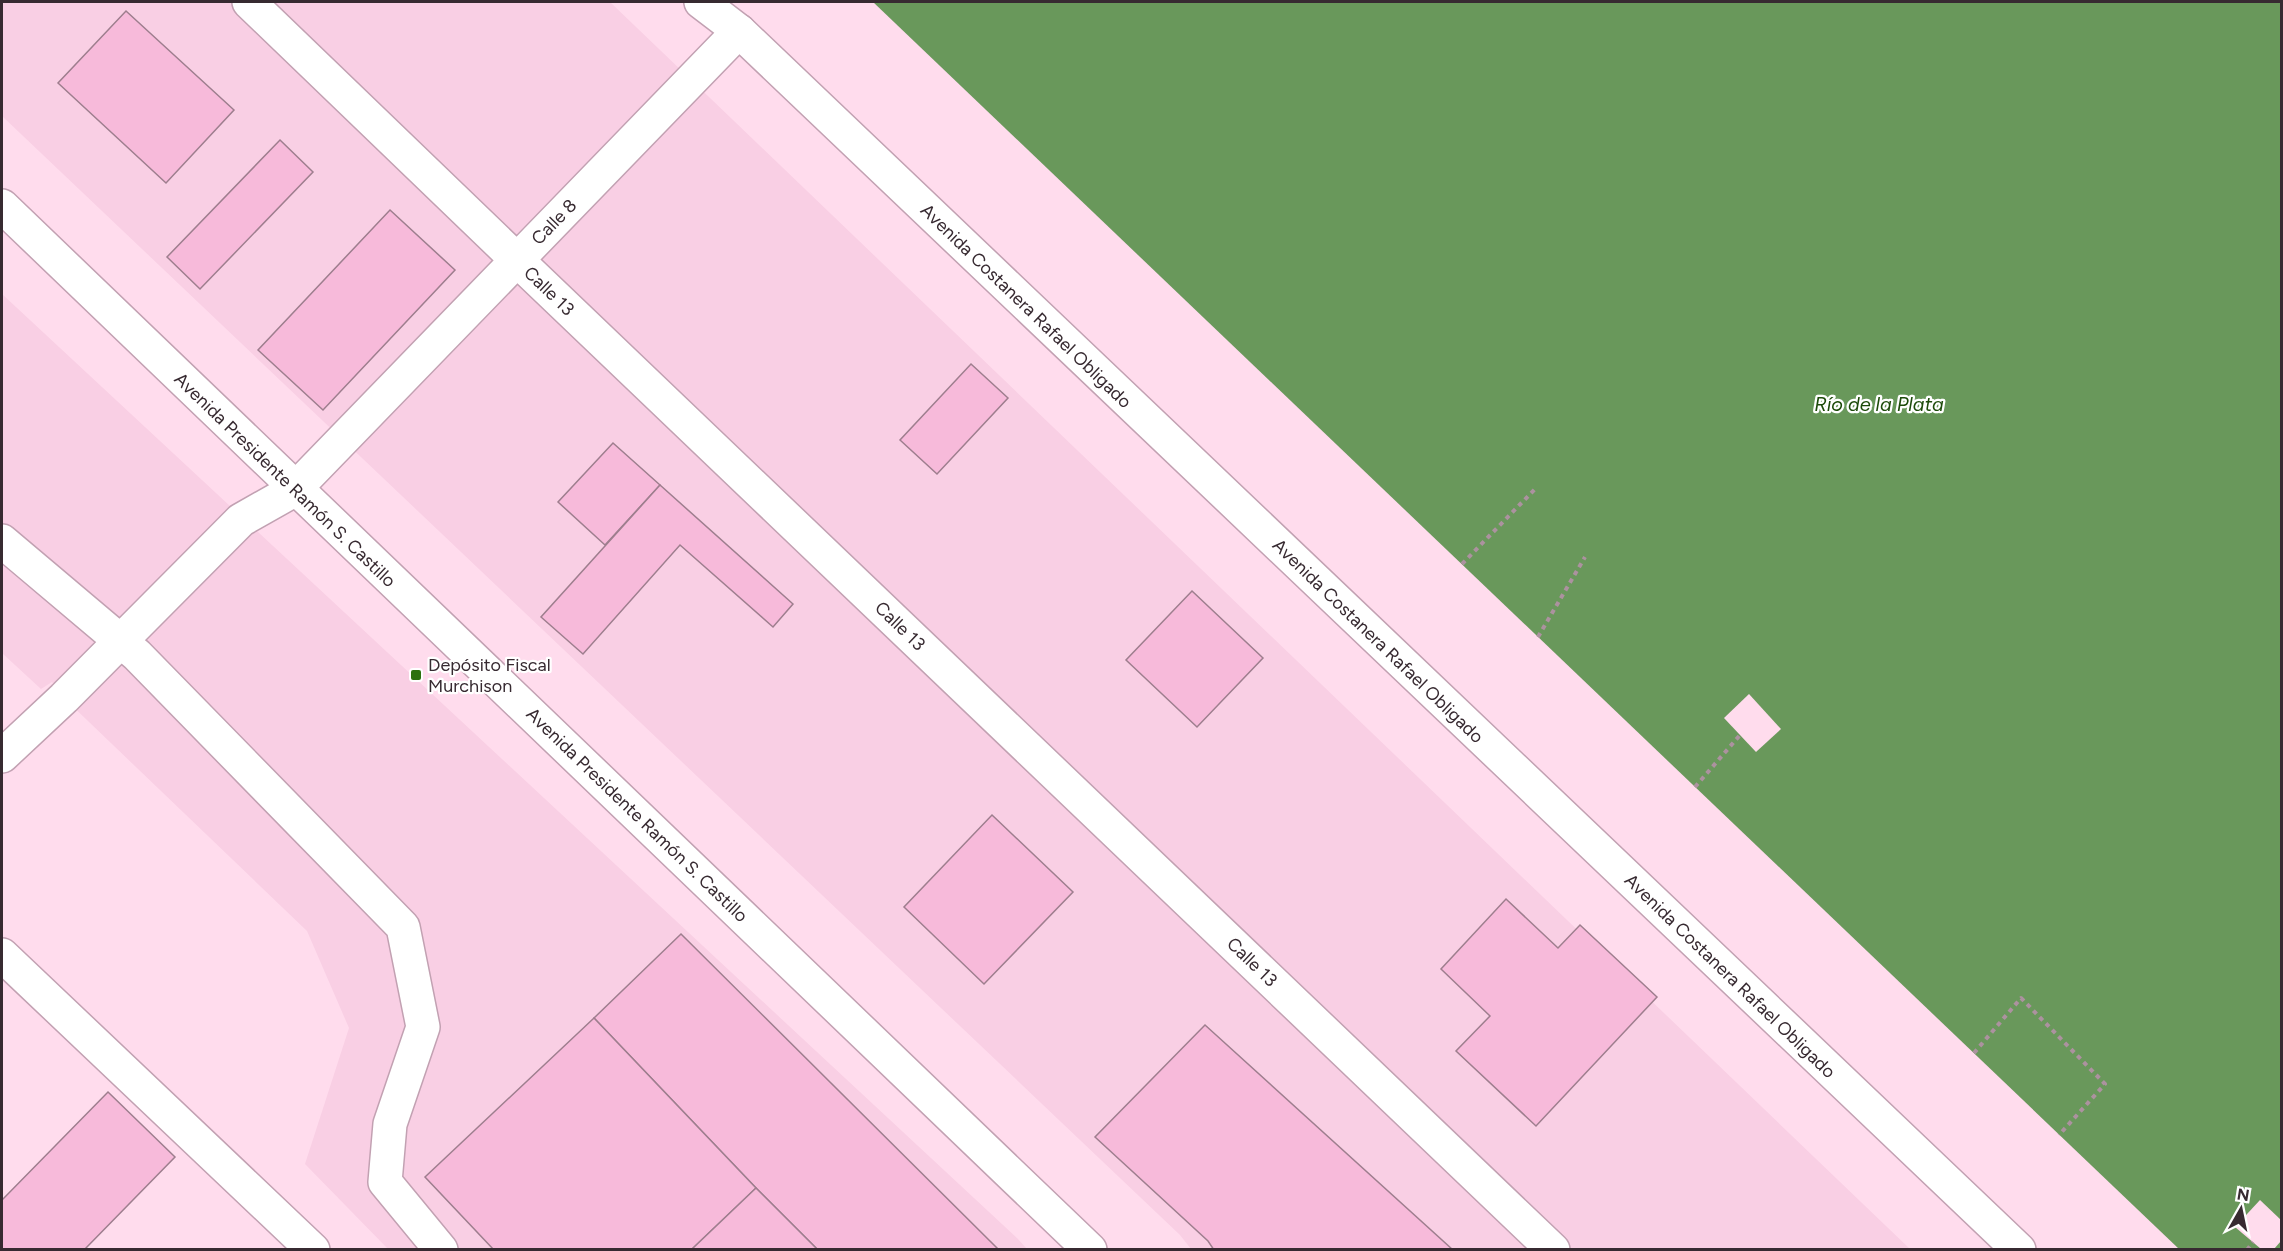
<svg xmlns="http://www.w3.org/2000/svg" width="2283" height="1251" font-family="Figtree,sans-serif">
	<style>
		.built { fill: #f9cfe4 }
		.water { fill: #69985b }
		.pier { fill: #ffdced }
		.building { fill: #f7bada; stroke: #9e7e8e; stroke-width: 1.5 }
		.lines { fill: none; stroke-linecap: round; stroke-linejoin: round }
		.minor-casing { stroke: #c2a1b2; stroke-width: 36 }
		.major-casing { stroke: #c2a1b2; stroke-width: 36 }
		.highway-casing { stroke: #c2a1b2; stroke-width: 36 }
		.path { stroke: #ac929f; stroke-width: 4; stroke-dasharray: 4.5 4.5; stroke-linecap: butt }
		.minor { stroke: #fff; stroke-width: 33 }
		.major { stroke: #fff; stroke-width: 33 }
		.highway { stroke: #fff; stroke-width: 33 }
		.poi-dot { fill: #2c710e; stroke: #fff; stroke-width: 2 }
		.labels { text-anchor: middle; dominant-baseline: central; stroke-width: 4.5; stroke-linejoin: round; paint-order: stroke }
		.street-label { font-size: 18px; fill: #372a31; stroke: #fff }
		.poi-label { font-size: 18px; fill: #372a31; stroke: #fff; text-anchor: start }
		.water-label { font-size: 20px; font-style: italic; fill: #1d4b0a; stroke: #fff }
	</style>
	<rect width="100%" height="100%" fill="#ffdced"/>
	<g class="built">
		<polygon points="2,2 610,2 1910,1249 1191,1249 1180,1235 2,116"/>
		<polygon points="2,294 1017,1238 1027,1249 388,1249 305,1164 349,1028 307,931 64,698 52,682 41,689 2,653"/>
	</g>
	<polygon class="water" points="873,2 2281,2 2281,1249 2179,1249"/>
	<g class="pier">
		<polygon points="1749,694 1781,729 1756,752 1724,718"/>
		<polygon points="2260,1200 2281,1220 2281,1241 2274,1249 2261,1249 2235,1227"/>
	</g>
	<g class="building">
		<polygon points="126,11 234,110 166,183 58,83"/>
		<polygon points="280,140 313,172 200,289 167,257"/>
		<polygon points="390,210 455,270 323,410 258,350"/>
		<polygon points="971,364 1008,398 937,474 900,440"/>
		<polygon points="613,443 660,485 605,545 558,502"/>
		<polygon points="660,485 793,604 773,627 680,545 583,654 541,617"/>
		<polygon points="1192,591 1263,658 1197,727 1126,660"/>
		<polygon points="992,815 1073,892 984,984 904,907"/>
		<polygon points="1506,899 1558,948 1580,925 1657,997 1536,1126 1456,1051 1490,1016 1441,969"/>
		<polygon points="681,934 999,1250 818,1250 756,1188 594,1018"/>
		<polygon points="594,1018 756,1188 691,1250 494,1250 425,1177"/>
		<polygon points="1205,1025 1453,1250 1214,1250 1208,1241 1095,1137"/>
		<polygon points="108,1092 175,1157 84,1250 2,1250 2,1200"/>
		<polygon points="756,1188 818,1250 691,1250"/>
	</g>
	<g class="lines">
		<g class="minor-casing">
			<g id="minor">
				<polyline points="249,2 517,260 1553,1250"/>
				<polyline points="2,541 137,655 403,927 423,1027 390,1124 385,1182 441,1250"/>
				<polyline points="2,756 64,698 241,520 294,490 739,31"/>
			</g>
		</g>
		<g class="major-casing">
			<g id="major">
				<polyline points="701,2 739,31 2019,1250"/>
				<path d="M2,206c360,350 725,696 1088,1044"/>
			</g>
		</g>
		<g class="highway-casing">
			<polyline id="highway" points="2,955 313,1250"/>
		</g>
		<g class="path">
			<polyline points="1462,564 1537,487"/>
			<polyline points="1538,637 1585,557"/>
			<polyline points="1695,787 1740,735"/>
			<polyline points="1974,1053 2021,998 2105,1084 2059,1135"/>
			<polyline points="2247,1250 2253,1242"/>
		</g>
		<use href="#minor" class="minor"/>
		<use href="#major" class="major"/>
		<use href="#highway" class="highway"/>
	</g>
	<rect class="poi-dot" x="410" y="669" width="12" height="12" rx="3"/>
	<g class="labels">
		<g class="street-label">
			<text transform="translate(554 222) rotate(-46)">Calle 8</text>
			<text transform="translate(549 291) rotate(44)">Calle 13</text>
			<text transform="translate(1026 306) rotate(44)">Avenida Costanera Rafael Obligado</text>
			<text transform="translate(285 480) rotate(44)">Avenida Presidente Ramón S. Castillo</text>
			<text transform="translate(900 626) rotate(44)">Calle 13</text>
			<text transform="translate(1378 641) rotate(44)">Avenida Costanera Rafael Obligado</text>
			<text transform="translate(637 815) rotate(44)">Avenida Presidente Ramón S. Castillo</text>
			<text transform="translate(1252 962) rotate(44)">Calle 13</text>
			<text transform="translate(1730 976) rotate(44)">Avenida Costanera Rafael Obligado</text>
		</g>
		<g class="poi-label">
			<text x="428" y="665">Depósito Fiscal<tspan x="428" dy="21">Murchison</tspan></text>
		</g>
		<g class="water-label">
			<text x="1879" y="404">Río de la Plata</text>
		</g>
	</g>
	<rect width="2283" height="1251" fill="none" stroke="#372a31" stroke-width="6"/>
	<g transform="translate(2241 1209) rotate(9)" stroke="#ffffff" stroke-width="4.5" paint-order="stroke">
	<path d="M0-4.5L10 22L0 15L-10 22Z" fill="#372a31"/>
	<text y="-9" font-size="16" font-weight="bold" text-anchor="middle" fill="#372a31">N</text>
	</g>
</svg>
